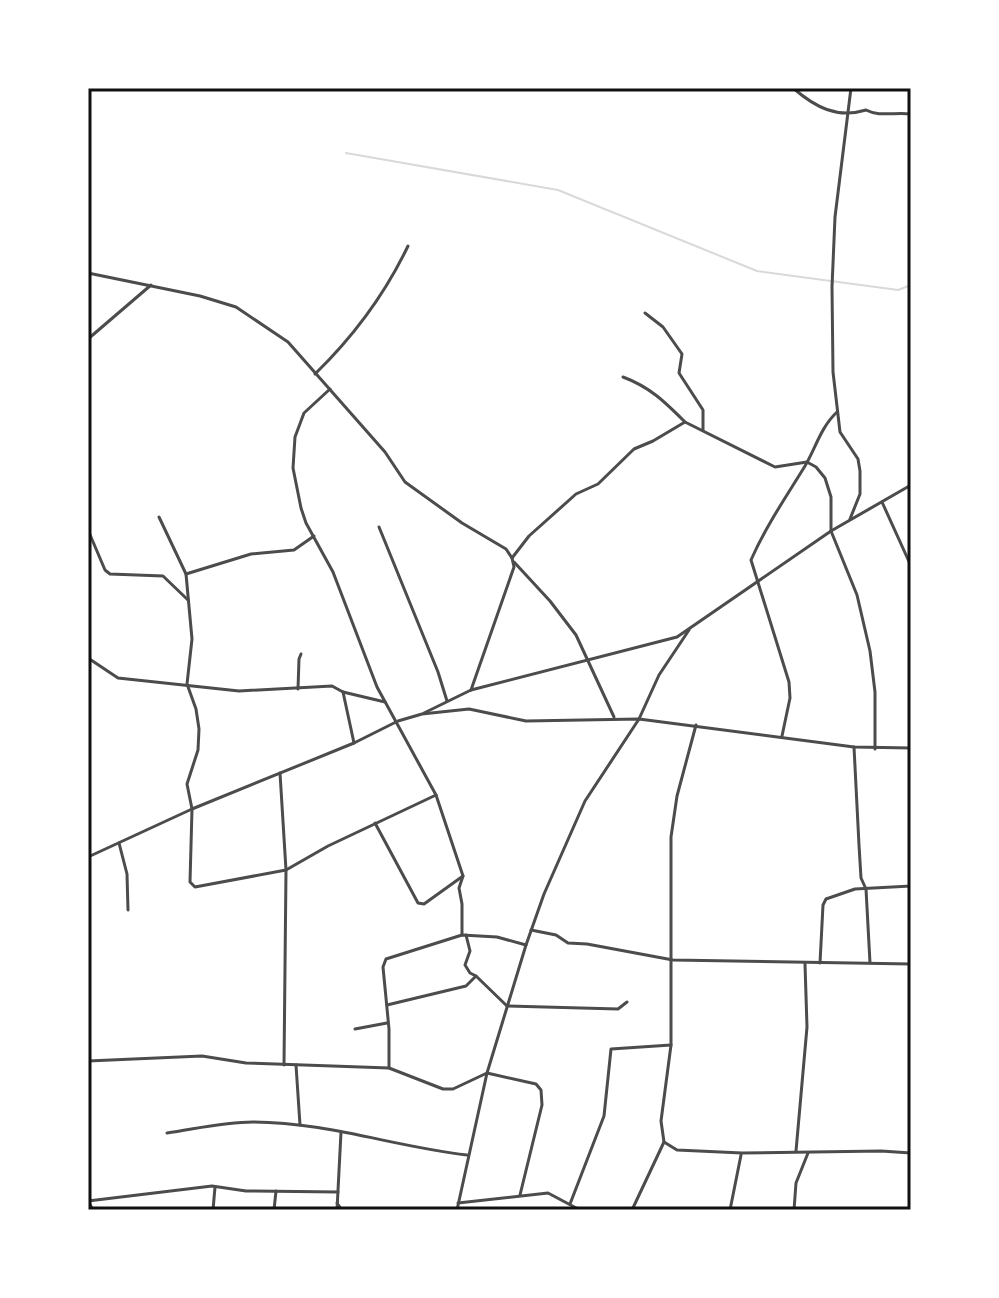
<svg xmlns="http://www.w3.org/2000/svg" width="999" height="1298" font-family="Arial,sans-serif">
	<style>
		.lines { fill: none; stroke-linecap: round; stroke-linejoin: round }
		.stream { stroke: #d9d9d9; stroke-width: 2 }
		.minor { stroke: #4c4c4c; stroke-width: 3 }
		.tertiary { stroke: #4c4c4c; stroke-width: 3 }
		.neatline { fill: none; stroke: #111; stroke-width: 3 }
	</style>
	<rect width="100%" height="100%" fill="#fff"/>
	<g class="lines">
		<polyline class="stream" points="346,153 558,190 757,271 898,290 911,285"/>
		<g class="minor">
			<path d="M793,88c22,19 44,31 73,22 13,7 29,2 45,4"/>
			<polyline points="88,273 200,296 236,307 288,342 385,452 405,482 462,523 506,549 512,558 514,567 471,690"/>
			<polyline points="645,313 663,327 682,354 679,373 703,410 703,430"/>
			<polyline points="88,339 151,285"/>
			<path d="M315,374c38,-37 70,-80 93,-128"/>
			<path d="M623,377c27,10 42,25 62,45"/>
			<polyline points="330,389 304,413 295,437 293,468 301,508 306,523 333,572 377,687 436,795 463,876 459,888 462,904 462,935"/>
			<polyline points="882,502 911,566"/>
			<polyline points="159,517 186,574 192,639 187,684 196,709 199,729 198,750 187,784 192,809 190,882 195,887 286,870 328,846 436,795"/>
			<polyline points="850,519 860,494 860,471 858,459 840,432 833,372 832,287 835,217 851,88"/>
			<polyline points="379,527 438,672 447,701"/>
			<polyline points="88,530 105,570 110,574 163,576 188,600"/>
			<polyline points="512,558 529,536 576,494 598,484 634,449 653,441 685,422 775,467 807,462 816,467 825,478 831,497 831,531 857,595 870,651 875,692 875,749"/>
			<polyline points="514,562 550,601 576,635 614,717"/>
			<polyline points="186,574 251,554 294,550 314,536"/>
			<polyline points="88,658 118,678 239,691 332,686 343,692 385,702"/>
			<polyline points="298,689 299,659 301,654"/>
			<polyline points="343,692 354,743"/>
			<path d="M782,736l8,-38 -1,-16 -38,-122c15,-34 35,-63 54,-94 11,-19 16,-39 32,-54"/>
			<polyline points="854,747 859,845 861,878 866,889 870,963"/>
			<polyline points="280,773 286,870 284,1065"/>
			<polyline points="375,823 418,903 424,904 463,876"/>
			<polyline points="119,843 127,874 128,910"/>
			<polyline points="531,930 556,935 568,943 587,944 673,960 911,964"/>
			<polyline points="820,963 823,905 826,899 855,889 911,886"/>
			<polyline points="476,976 507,1006 618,1009 627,1002"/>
			<polyline points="387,1005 466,986 476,976 470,973 465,965 470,951 466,935"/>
			<polyline points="355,1029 387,1023"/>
			<polyline points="88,1061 202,1056 246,1063 389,1068 443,1089 453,1089 487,1073 536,1084 541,1090 542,1105 520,1195"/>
			<polyline points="296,1065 300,1125"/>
			<polyline points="389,1068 389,1029 383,967 386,959 462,935 497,937 526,945"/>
			<path d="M167,1133c28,-4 57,-11 86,-11 73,0 143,25 214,33"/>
			<polyline points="664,1142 677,1150 742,1153 881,1151 911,1153"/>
			<polyline points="796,1151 807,1027 805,964"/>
			<polyline points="88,1201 212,1186 246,1191 338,1192"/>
			<polyline points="337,1203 342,1210"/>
			<polyline points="458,1203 548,1193 580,1210"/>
			<polyline points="570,1204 604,1116 611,1049 671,1045"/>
			<polyline points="213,1210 215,1187"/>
			<polyline points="274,1210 276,1191"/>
			<polyline points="337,1210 341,1132"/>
			<polyline points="457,1210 487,1073 526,945 544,894 585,801 639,719 659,675 689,630"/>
			<polyline points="632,1210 664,1142 661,1121 671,1045 671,837 677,796 696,725"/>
			<polyline points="730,1210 741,1155"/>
			<polyline points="794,1210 796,1183 808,1153"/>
		</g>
		<g class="tertiary">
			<polyline points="424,713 471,690 677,637 831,531 911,485"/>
			<polyline points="88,857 192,809 354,743 398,721 422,714 469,709 526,721 639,719 854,747 911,748"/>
			<polyline points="88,1201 93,1210"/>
		</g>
	</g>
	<rect width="999" height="1298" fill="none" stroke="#ffffff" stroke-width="180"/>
	<rect x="90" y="90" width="819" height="1118" class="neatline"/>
</svg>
